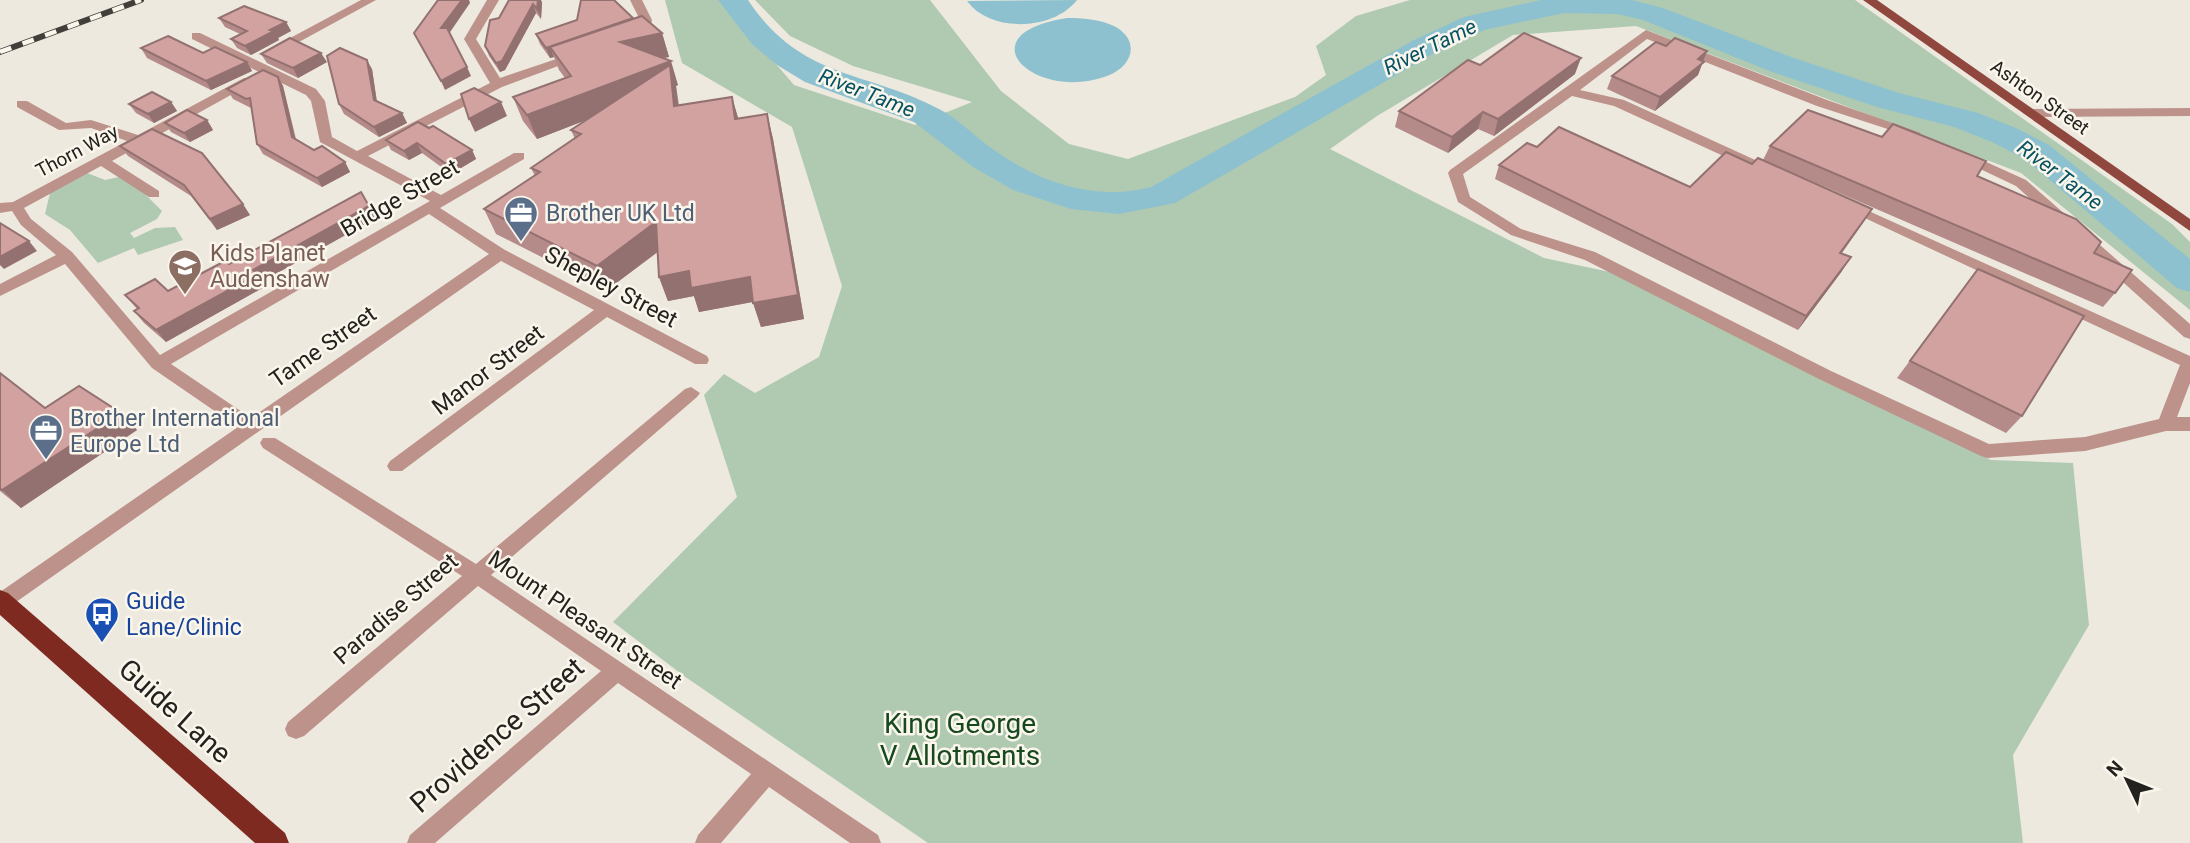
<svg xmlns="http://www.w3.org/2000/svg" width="2190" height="843" font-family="Roboto,sans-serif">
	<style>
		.green { fill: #b0c9b1 }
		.water { fill: #8dc1d0 }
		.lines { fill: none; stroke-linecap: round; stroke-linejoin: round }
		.river { fill: #8dc1d0; fill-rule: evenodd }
		.minor { fill: #bd928b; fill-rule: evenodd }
		.major { fill: #90473d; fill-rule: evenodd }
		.highway { fill: #7e2a21; fill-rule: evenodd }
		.rail-casing { stroke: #423f3b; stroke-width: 6 }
		.rail { stroke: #faf6ec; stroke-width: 4.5; stroke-dasharray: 12; stroke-linecap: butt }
		.wall { fill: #b58b8a }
		.shaded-wall { fill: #937170 }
		.building { fill: #d2a2a0; stroke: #937170; stroke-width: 2 }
		.labels { text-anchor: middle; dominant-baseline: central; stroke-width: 5; stroke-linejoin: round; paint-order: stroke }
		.far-street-label { font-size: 19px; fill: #24221f; stroke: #faf6ec }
		.far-water-label { font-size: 21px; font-style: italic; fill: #075363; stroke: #faf6ec }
		.street-label { font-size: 23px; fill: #24221f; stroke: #faf6ec }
		.service-label { font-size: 23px; fill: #4e5e75; stroke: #faf6ec; text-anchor: start }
		.education-label { font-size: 23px; fill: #785e54; stroke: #faf6ec; text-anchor: start }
		.transit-label { font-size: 23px; fill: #164399; stroke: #faf6ec; text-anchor: start }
		.near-street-label { font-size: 28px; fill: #24221f; stroke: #faf6ec }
		.near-park-label { font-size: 28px; fill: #17491f; stroke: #faf6ec }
	</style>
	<rect width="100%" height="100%" fill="#ede9df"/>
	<g class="green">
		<polygon points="665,0 721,0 794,85 915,125 972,102 853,66 790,36 755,0 930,0 1001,91 1069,144 1128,159 1295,97 1326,75 1316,46 1356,16 1410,0 1855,0 2172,224 2190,242 2190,310 2021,173 1636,26 1513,35 1377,116 1330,149 1544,258 1610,272 1991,460 2073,463 2089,625 2013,755 2023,843 928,843 684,676 613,622 737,497 704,395 724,374 755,393 819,357 842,286 792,127 682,63"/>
		<polygon points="87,173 105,180 119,177 142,191 162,211 157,219 130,233 134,238 155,228 175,227 183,240 138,255 134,248 98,263 70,230 45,214 50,193"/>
	</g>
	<g class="water">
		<path d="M1077,0c-24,31 -87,33 -110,1z"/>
		<path d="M1067,18c16,0 32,1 47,8 27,14 19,41 -7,50 -73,27 -144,-42 -40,-58z"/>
	</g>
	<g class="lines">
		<path class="river" d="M718,0h30c53,80 117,70 191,109 20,10 36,28 55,41 44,32 103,52 157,37l263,-147 50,-23 77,-17h91l31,8 131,50 105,35 79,20 38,15 33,17 141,114v33l-13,-4 -152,-129 -33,-17 -38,-15 -77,-20 -105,-35 -129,-52 -26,-6 -53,-1 -80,17 -48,22 -261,151 -56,11 -48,-5 -58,-19 -40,-23 -59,-45 -109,-40 -28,-17 -25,-21z"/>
		<g class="minor">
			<polygon points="361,0 376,0 277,54 266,51"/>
			<path d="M487,0h12l-23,39 24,39 74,-25h10l1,3 -83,31 -134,69 73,39 73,-42h10v6l-84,49 65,42 202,106 2,4 -2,4h-12l-88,-47 -205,154h-12l-3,-5 3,-5 204,-151 -93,-49 -492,346 -9,2v-17l238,-165 -86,-59 -87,-104 -65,32v-12l56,-29 -35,-30 -9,-14 -12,2v-10l13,-1 114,-61 -36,-13 -32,2 -42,-23v-6h10l39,22 25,-3 47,15 106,-57h10l2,3 -144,80 47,30v6h-10l-48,-31 -77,42 7,11 41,33 88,103 270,-154 -110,-59 -9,-41 -5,-6 -114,-56v-6h8l116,56 9,12 7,36 25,14 133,-68 -26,-44zM429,214l60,40 -238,164 -80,-54z"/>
			<polygon points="630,0 642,0 652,20 649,36 638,40 632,36 639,31 640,20"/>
			<polygon points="1646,30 1827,100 1921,133 1914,137 1909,136 1817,106 1647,39 1580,90 1624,100 1775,169 1775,175 1765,175 1614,106 1572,96 1463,174 1470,197 1521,229 1595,252 1831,371 1989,444 2085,437 2159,419 2180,365 1839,206 1846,201 1851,203 2190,356 2190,383 2177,417 2190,417 2190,431 2166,431 2085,451 1987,458 1981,456 1819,379 1585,260 1511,235 1458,202 1448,173 1450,170"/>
			<polygon points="2190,108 2190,116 2030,117 2023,113 2030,109"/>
			<polygon points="1962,151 2026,180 2190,324 2190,339 2184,337 2016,186 1957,158 1955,155"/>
			<polygon points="691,387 700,393 697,397 491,575 878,835 881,843 850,843 769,787 721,843 695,843 698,835 751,774 618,683 435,843 407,843 410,835 601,671 478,586 304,736 296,739 288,736 285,729 288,722 462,576 263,448 260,443 263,438 275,438 476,564 685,389"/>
		</g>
		<polygon class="major" points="1863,0 1877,0 2190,219 2190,231"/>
		<polygon class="highway" points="0,590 8,593 285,833 289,843 255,843 0,615"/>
		<g class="rail-casing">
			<polyline id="rail" points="0,52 141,0"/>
		</g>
		<use href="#rail" class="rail"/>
	</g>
	<g class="wall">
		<polygon points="509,0 541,0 542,3 541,19 536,13 505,70 500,72 489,56 485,46"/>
		<polygon points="616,2 633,18 662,33 669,57 662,58 678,85 676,86 679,105 732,97 738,119 767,114 773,139 804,319 761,327 753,302 699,312 694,296 668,301 659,277 658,252 607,290 496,234 484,209 535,176 531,168 575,139 571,130 586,120 537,139 523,121 513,97 565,78 559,70 554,57 550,58 540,44 536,34 577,20"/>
		<polygon points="219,18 286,22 291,31 278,38 279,40 251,55 237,48 231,39 240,34 225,27"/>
		<polygon points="141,48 203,53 247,62 252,71 211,90 147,58"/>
		<polygon points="261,54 327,62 298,78 267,63"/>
		<polygon points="1703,61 1698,75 1655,111 1607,89 1612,76"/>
		<polygon points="1480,65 1575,74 1494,136 1478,129 1448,153 1395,127 1399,111"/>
		<polygon points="372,69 377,102 402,113 407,123 379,137 344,114 339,104"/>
		<polygon points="278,77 283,86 296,139 314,150 345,162 350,172 322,187 263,154 257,144 251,108 233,99 227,89"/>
		<polygon points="171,102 177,111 154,123 136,113 129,104"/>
		<polygon points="207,120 213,130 190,142 171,132 165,123"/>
		<polygon points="1882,137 1977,176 2094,253 2115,293 2103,307 1763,160 1770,146"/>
		<polygon points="386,140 472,150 476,159 451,174 422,153 409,160 391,150"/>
		<polygon points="120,146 250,215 217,230 191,196 128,156"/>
		<polygon points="1537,147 1690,187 1752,164 1872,209 1841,253 1842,271 1798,330 1495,179 1499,165"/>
		<polygon points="361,192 376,218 263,281 266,286 166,342 144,323 134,311 137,309 125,295 168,291 229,264"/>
		<polygon points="1978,269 2022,416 2006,433 1897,378"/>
		<polygon points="0,373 45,408 121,413 137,430 21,508 0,491"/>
	</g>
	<g class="shaded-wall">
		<polygon points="462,0 469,0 470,3 446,38 441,28"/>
		<polygon points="538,0 541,0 542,3 541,19 537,9"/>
		<polygon points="533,4 536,13 505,70 500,72 496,63"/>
		<polygon points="286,22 291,31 278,38 279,40 251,55 245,46 270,30"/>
		<polygon points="662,33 669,57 628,65 620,42"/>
		<polygon points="550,47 554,57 550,58 546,48"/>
		<polygon points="1707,51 1698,75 1655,111 1660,97"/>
		<polygon points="321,53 327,62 298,78 293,68"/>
		<polygon points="1581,58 1575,74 1494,136 1498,119"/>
		<polygon points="367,60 372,69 378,110 374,100"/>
		<polygon points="671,61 678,85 676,86 681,130 674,106 672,87 537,139 527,115"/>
		<polygon points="247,62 252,71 211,90 206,81"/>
		<polygon points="467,67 471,76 445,90 441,81"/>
		<polygon points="278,77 283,86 297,146 292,137"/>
		<polygon points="732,97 739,121 735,119"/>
		<polygon points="171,102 177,111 154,123 148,114"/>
		<polygon points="501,102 507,116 475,132 469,119"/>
		<polygon points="1483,112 1478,129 1448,153 1452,137"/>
		<polygon points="402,113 407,123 379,137 374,127"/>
		<polygon points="767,114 773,139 804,319 761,327 753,303"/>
		<polygon points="207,120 213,130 190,142 184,133"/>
		<polygon points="417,143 422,153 409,160 404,151"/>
		<polygon points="472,150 476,159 451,174 446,164"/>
		<polygon points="345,162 350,172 322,187 317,178"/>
		<polygon points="243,204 250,215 217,230 210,219"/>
		<polygon points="369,206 376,218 263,281 266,286 166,342 156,330 253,270"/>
		<polygon points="1872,209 1863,223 1832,267 1840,253"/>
		<polygon points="656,222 665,246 607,290 597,266"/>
		<polygon points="29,241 37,251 4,269 0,265 0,257"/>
		<polygon points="1851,257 1842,271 1798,330 1806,316"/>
		<polygon points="689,271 750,277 757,301 699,312 694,296 668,301 659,277"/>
		<polygon points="121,413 137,430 21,508 2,490"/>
	</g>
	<g class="building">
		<polygon points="438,0 462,0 441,28 447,28 467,67 441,81 414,33"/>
		<polygon points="509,0 538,0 537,9 533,4 502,61 496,63 485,46 490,20 499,18"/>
		<polygon points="581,0 614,0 633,18 546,48 536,34 577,20"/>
		<polygon points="244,6 286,22 270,30 274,31 245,46 231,39 247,31 219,18"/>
		<polygon points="642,16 662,33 620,42 671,61 527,115 513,97 571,76 550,47"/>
		<polygon points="1524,33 1581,58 1498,119 1483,112 1452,137 1399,111 1468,60 1480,65"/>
		<polygon points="168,36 203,53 215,47 247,62 206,81 141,48"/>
		<polygon points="290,38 321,53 293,68 261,54"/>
		<polygon points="1675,38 1707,51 1698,59 1704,62 1660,97 1612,76 1656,42 1666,46"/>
		<polygon points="340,48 367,60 374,100 402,113 374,127 339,104 327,56"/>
		<polygon points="670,65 674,106 732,97 735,119 767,114 798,295 753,303 750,277 691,288 689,271 659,277 656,222 597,266 484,209 540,172 531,168 581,134 571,130"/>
		<polygon points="263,70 278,77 292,137 314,150 322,146 345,162 317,178 257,144 250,98 246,99 227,89"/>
		<polygon points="474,88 501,102 469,119 461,94"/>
		<polygon points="152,92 171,102 148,114 129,104"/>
		<polygon points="187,110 207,120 184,133 165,123"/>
		<polygon points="1808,110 1882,137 1893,124 1986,161 1977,176 2076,219 2101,242 2094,253 2132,270 2115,293 1770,146"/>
		<polygon points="418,122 429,128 433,126 472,150 446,164 417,143 404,151 386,140"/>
		<polygon points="1559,127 1690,187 1726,152 1752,164 1758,158 1872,209 1840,253 1851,257 1806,316 1499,165 1527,143 1537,147"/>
		<polygon points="152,129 202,153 243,204 210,219 184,185 120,146"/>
		<polygon points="361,192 369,206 253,270 258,274 156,330 134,311 139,308 125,295 155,279 168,291 225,261 229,264"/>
		<polygon points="0,223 29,241 0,257"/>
		<polygon points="1978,269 2084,316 2022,416 1910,361"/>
		<polygon points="0,373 45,408 79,386 121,413 2,490 0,489"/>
	</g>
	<defs>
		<g id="office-pin" transform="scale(1.75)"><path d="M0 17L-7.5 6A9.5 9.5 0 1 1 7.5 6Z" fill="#5c6f8a" stroke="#faf6ec"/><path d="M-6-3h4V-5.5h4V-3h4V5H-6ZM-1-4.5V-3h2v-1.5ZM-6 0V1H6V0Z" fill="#fff"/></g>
		<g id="school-pin" transform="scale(1.75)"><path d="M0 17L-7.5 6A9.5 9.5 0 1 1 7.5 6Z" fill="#8d6e63" stroke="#faf6ec"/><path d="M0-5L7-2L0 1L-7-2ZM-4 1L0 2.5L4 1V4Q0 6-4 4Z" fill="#fff"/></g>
		<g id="bus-pin" transform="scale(1.75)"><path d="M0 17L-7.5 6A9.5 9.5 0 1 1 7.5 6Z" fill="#1a4fb4" stroke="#faf6ec"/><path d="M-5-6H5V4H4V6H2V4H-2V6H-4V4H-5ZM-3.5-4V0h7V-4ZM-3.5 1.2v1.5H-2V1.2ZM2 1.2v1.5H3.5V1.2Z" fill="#fff"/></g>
	</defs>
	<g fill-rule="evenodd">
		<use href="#office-pin" x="521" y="213"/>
		<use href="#school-pin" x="185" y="266"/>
		<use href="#office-pin" x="46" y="431"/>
		<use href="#bus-pin" x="102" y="614"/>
	</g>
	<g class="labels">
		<g class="far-street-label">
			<text transform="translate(2040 97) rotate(35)">Ashton Street</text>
			<text transform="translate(77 151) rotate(-28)">Thorn Way</text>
		</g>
		<g class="far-water-label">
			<text transform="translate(1430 47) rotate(-26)">River Tame</text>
			<text transform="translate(867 93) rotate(21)">River Tame</text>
			<text transform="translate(2060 175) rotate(37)">River Tame</text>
		</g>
		<g class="street-label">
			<text transform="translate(400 198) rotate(-30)">Bridge Street</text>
			<text transform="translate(611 287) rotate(28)">Shepley Street</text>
			<text transform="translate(323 347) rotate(-35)">Tame Street</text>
			<text transform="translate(488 370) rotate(-37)">Manor Street</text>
			<text transform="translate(396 609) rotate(-41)">Paradise Street</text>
			<text transform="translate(585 620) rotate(34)">Mount Pleasant Street</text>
		</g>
		<g class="service-label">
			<text x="546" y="213">Brother UK Ltd</text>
			<text x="70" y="418">Brother International<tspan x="70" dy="26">Europe Ltd</tspan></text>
		</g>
		<g class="education-label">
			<text x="210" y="253">Kids Planet<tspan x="210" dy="26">Audenshaw</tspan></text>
		</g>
		<g class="transit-label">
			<text x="126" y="601">Guide<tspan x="126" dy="26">Lane/Clinic</tspan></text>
		</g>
		<g class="near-street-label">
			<text transform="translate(175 711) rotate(42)">Guide Lane</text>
			<text transform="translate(497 735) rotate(-41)">Providence Street</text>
		</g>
		<g class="near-park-label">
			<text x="960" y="723">King George<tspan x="960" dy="32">V Allotments</tspan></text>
		</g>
	</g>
	<g transform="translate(2127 780) rotate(313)" stroke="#faf6ec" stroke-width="5" paint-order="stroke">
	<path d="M0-5L12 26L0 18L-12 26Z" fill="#24221f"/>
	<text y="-10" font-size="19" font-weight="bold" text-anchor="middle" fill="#24221f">N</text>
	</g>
</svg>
